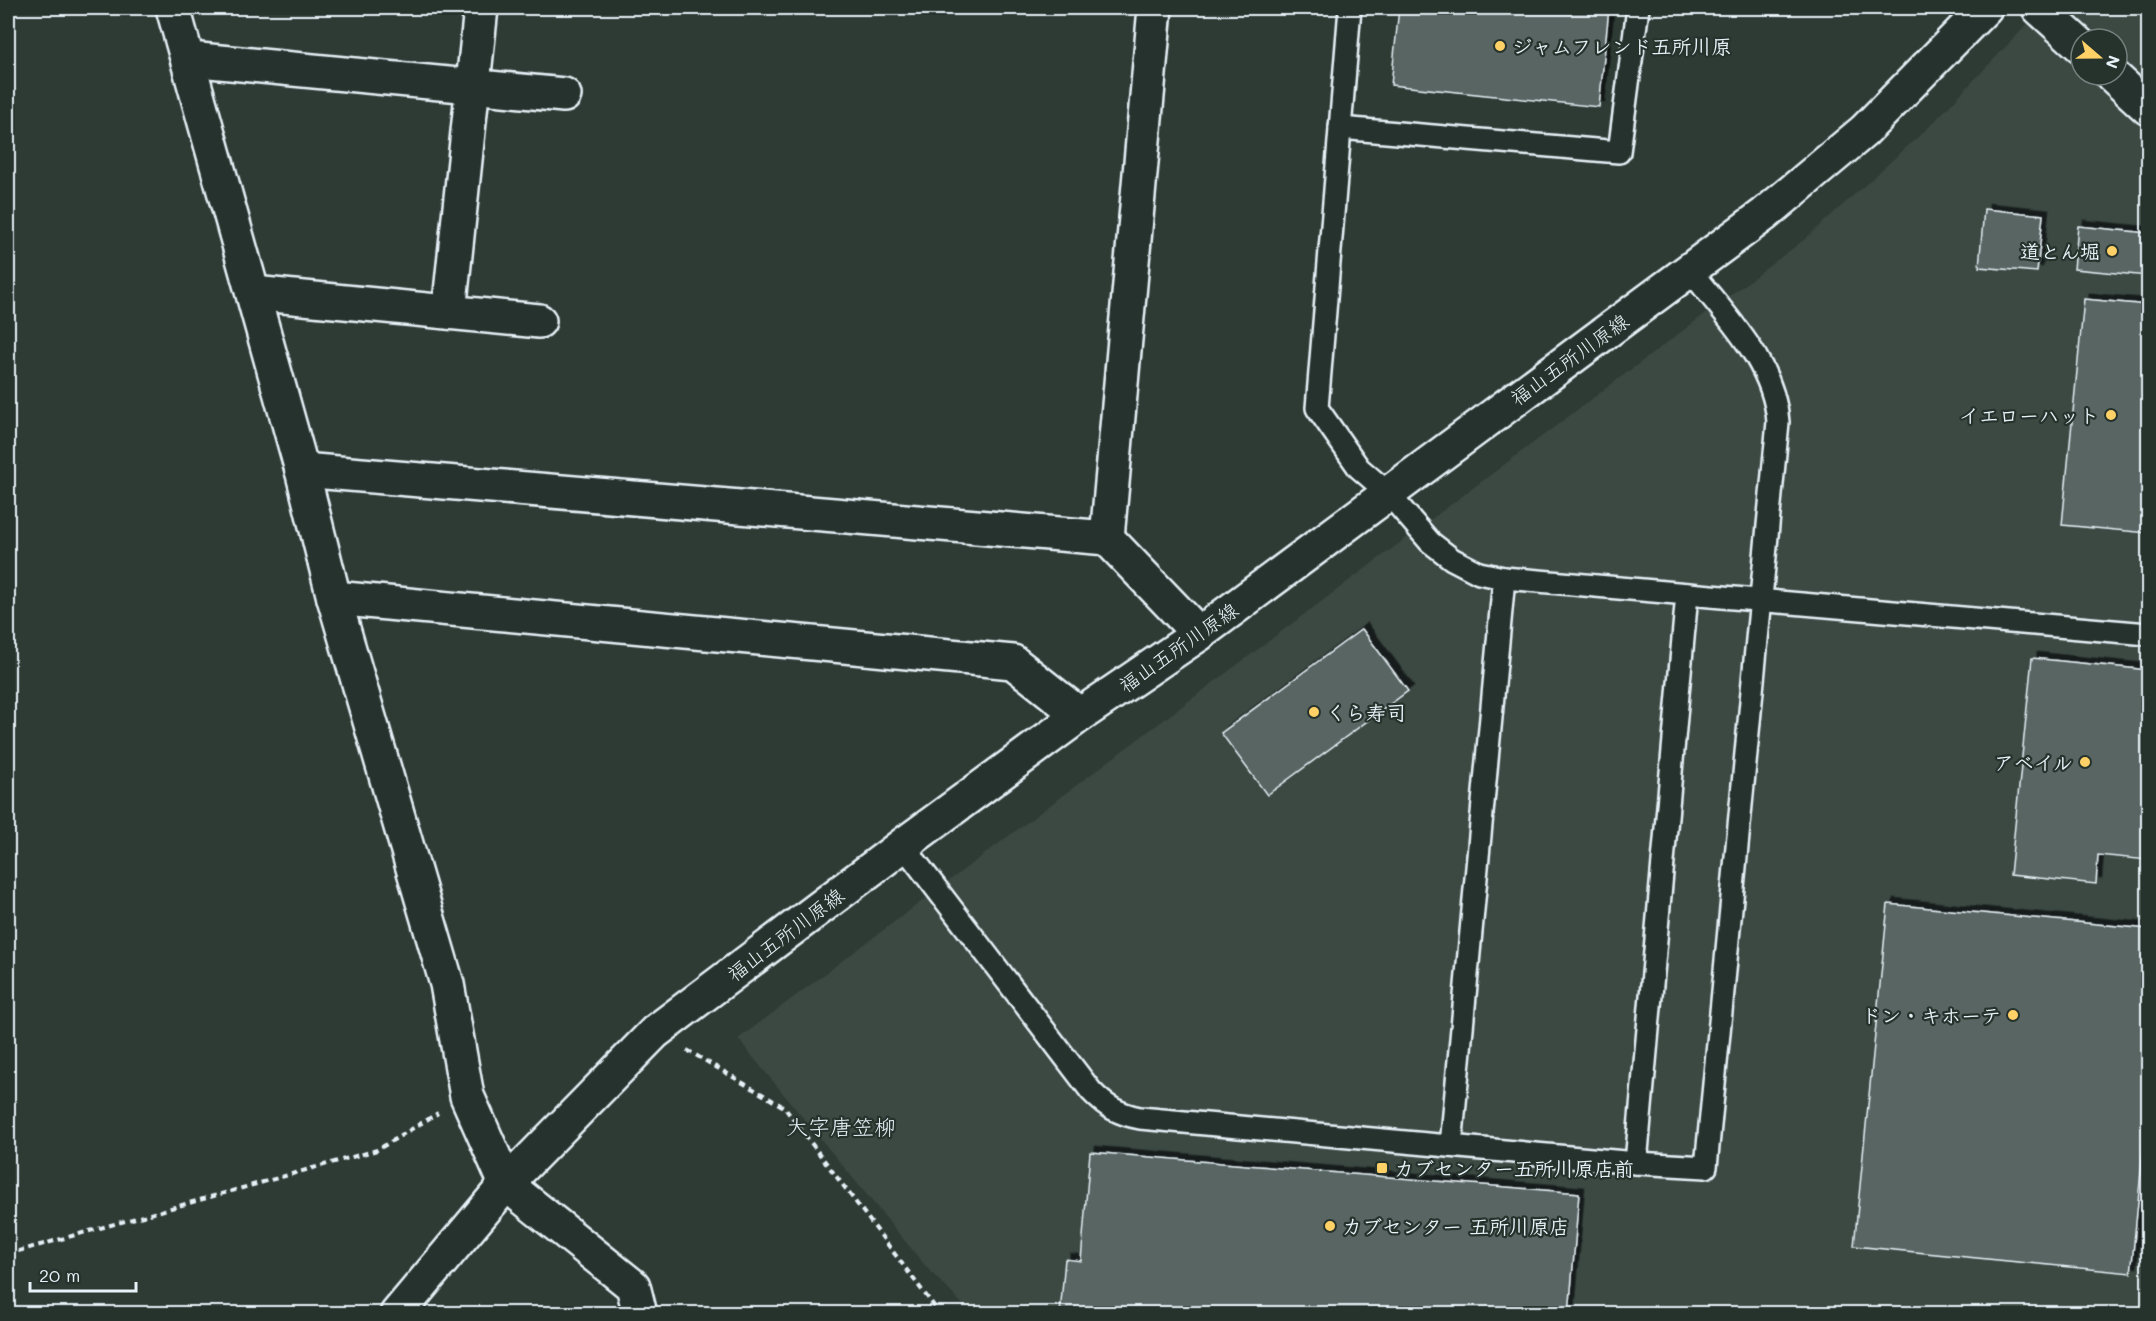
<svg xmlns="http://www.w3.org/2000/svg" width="2156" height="1321" font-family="Mali,'Klee One',sans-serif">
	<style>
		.built { fill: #3b4843; fill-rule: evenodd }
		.building { fill: #596563; stroke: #e8f1f8; stroke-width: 1.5; filter: url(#shadow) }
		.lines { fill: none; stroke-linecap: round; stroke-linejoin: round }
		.lane-casing { stroke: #e8f1f8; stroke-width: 26 }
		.street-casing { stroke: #e8f1f8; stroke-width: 38 }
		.secondary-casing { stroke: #e8f1f8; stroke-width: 38 }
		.path { stroke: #e8f1f8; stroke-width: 4; stroke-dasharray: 6 4.5; stroke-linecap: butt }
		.lane { stroke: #26332d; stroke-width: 21 }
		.street { stroke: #26332d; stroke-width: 33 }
		.secondary { stroke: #26332d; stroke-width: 33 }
		.poi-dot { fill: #ffd166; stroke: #26332d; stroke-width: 2 }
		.labels { text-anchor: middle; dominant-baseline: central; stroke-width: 4.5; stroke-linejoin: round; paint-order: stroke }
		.poi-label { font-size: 20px; font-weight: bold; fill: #e8f1f8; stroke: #26332d; text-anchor: start }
		.street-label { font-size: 20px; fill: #e8f1f8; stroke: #26332d }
		.quarter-label { font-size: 22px; fill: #e8f1f8; stroke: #26332d }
	</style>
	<defs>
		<filter id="shadow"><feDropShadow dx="5.5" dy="-5.5" stdDeviation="0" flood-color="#0009"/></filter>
	</defs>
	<rect width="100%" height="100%" fill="#2e3b35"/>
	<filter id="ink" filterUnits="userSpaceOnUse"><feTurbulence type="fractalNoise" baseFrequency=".0167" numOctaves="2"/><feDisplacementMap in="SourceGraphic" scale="12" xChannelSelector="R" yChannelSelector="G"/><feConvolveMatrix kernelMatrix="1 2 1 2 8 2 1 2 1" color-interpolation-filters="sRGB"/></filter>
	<g filter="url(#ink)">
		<path class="built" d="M2043,8h105v1282l-2,23h-1175l-43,-44 -190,-230 1067,-800 124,-112zM2081,39h36v36h-36z"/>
		<g class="building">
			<polygon points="1399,8 1609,8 1599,107 1391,85"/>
			<polygon points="1984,209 2043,215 2037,272 1979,267"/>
			<polygon points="2078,226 2148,233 2148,276 2074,269"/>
			<polygon points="2084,299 2148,305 2148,533 2062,525"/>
			<polygon points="1362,629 1408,691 1267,795 1221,733"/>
			<polygon points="2032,658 2148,670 2148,860 2098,855 2096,884 2010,875"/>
			<polygon points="1888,904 2148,929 2148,1100 2131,1273 1854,1246"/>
			<polygon points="1090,1152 1579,1193 1569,1314 1060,1314 1065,1259 1081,1261"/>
		</g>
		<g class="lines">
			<g class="lane-casing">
				<g id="lane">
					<polyline points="1350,8 1317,408 1359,468 1387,492 1430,542 1452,559 1479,573 1504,578 2148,634"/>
					<polyline points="1340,128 1619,152 1638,8"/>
					<path d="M903,845l188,246c15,16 28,23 49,27l496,45 51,-569"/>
					<polyline points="1451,1146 1504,578"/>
					<path d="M1636,1163l70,4 72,-745c-4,-60 -53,-106 -88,-152"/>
				</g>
			</g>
			<g class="street-casing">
				<g id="street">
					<polyline points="173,8 302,470 334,598 447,984 467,1096 506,1184 633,1286 640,1314"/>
					<polyline points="2039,8 2081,46"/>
					<polyline points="189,59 564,95"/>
					<polyline points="2112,75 2148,108"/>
					<polyline points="253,293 539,321"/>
					<polyline points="449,312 481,8"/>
					<polyline points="302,470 1107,538 1199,634"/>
					<polyline points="1107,538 1155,8"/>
					<polyline points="334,598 1013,662 1080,715"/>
				</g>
			</g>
			<g class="secondary-casing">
				<polyline id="secondary" points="397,1314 506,1184 655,1032 903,845 1080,715 1199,634 1765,214 1864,131 1985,8"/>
			</g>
			<g class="path">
				<polyline points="687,1050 784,1107 940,1314"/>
				<polyline points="8,1254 377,1150 438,1113"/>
			</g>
			<use href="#lane" class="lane"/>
			<use href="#street" class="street"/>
			<use href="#secondary" class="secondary"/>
		</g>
	</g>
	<g class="poi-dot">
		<circle cx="1500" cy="46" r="6"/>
		<circle cx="2112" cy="251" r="6"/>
		<circle cx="2111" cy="415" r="6"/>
		<circle cx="1314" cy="712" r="6"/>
		<circle cx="2085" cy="762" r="6"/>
		<circle cx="2013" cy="1015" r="6"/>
		<rect x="1376" y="1162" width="12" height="12" rx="3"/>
		<circle cx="1330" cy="1226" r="6"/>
	</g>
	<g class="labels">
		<g class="poi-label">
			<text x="1512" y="46">ジャムフレンド五所川原</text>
			<text x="2100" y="251" text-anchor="end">道とん堀</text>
			<text x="2099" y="415" text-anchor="end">イエローハット</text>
			<text x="1326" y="712">くら寿司</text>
			<text x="2073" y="762" text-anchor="end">アベイル</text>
			<text x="2001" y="1015" text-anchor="end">ドン・キホーテ</text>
			<text x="1394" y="1168">カブセンター五所川原店前</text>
			<text x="1342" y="1226">カブセンター 五所川原店</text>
		</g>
		<g class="street-label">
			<text transform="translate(1569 359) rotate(-36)">福山五所川原線</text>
			<text transform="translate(1178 647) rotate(-35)">福山五所川原線</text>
			<text transform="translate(785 934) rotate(-37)">福山五所川原線</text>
		</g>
		<g class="quarter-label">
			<text x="841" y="1126">大字唐笠柳</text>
		</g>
	</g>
	<rect width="2156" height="1321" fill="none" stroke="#26332d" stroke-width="30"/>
	<rect x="15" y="15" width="2126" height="1291" fill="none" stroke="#e8f1f8" stroke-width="2" filter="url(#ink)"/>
	<g transform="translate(2099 57) rotate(110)"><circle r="28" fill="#26332d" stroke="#747f7e" stroke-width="1.5"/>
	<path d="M0-4.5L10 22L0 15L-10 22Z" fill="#ffd166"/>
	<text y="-9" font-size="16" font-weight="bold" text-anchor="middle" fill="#e8f1f8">N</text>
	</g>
	<path d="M30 1282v9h106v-9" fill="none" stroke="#e8f1f8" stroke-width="3"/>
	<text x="39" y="1282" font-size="18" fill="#e8f1f8" stroke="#26332d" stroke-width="4.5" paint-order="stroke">20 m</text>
</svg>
